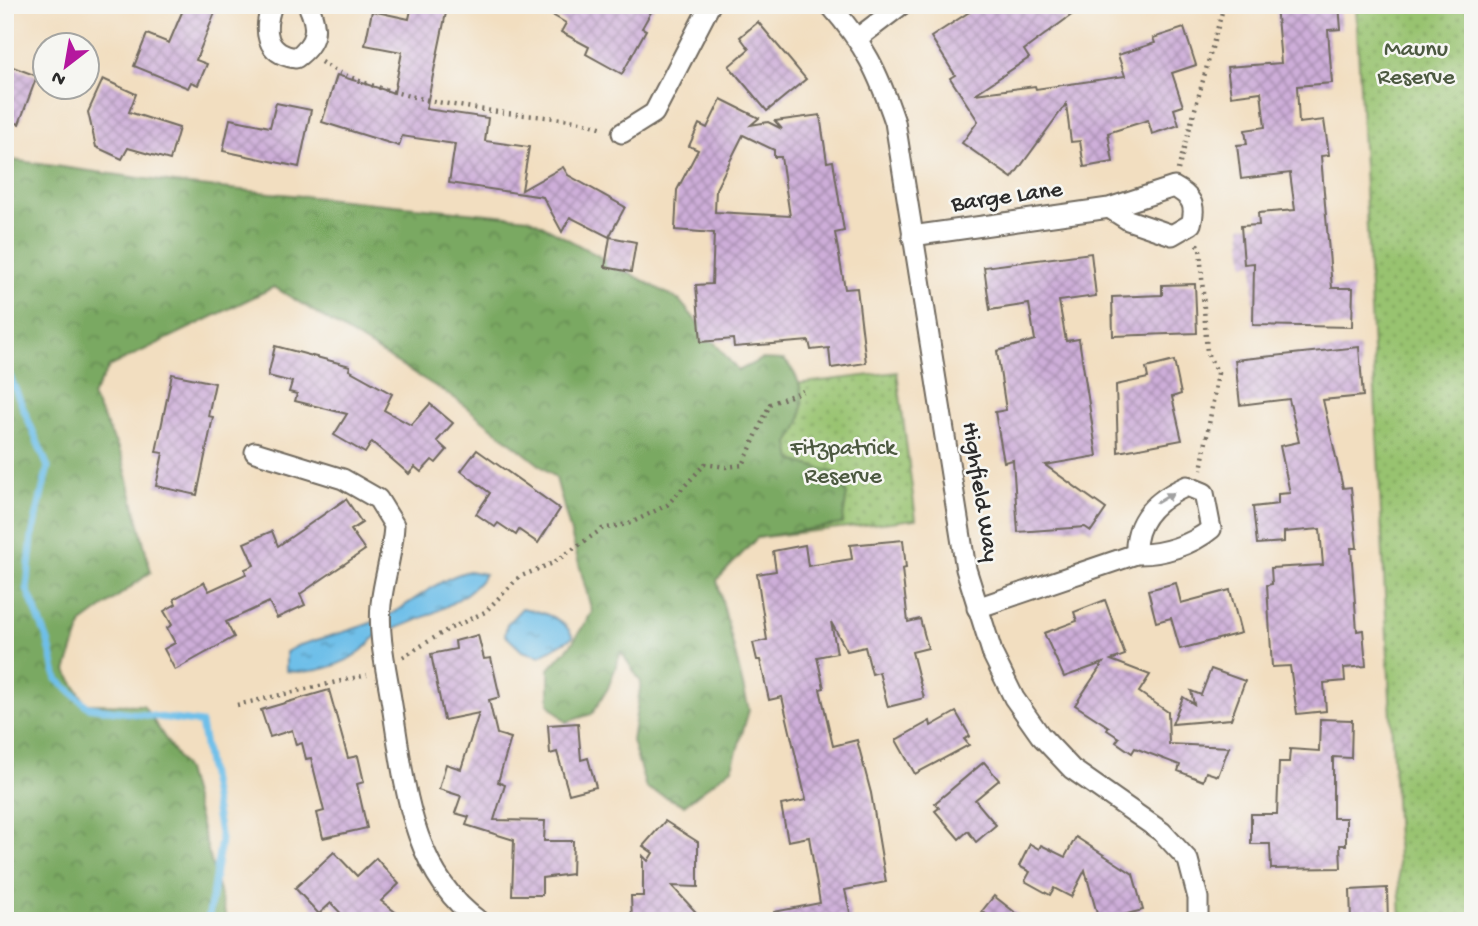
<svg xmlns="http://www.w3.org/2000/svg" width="1478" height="926" font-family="'Gochi Hand',sans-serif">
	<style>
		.green { fill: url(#green-dots); stroke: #62774e; stroke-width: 2 }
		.forest { fill: url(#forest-crowns); stroke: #526a46; stroke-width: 2 }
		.water { fill: url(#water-ripples); stroke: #4c758a; stroke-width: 2 }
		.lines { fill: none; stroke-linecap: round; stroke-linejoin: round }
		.stream { stroke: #6ebfe9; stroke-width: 7 }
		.building { fill: url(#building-cross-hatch); fill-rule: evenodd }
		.minor-casing { stroke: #716a5f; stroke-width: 23 }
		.path { stroke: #716a5f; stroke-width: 4.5; stroke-dasharray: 2 5; stroke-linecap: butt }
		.minor { stroke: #fff; stroke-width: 19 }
		.oneway { fill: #a0a0a0 }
		.labels { text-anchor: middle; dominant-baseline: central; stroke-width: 5; stroke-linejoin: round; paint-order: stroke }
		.park-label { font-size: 24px; fill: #4c5940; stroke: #f6f6f2 }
		.street-label { font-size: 24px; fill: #2b2b2b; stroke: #f6f6f2 }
	</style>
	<defs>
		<pattern id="green-dots" width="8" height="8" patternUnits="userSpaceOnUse" patternTransform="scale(1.75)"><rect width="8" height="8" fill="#98c370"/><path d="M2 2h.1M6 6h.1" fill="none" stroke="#7c9f5c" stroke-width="1.8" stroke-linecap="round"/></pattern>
		<pattern id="forest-crowns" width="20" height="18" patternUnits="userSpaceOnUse" patternTransform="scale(1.75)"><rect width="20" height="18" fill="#7aa962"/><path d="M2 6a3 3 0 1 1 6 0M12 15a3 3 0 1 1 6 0" fill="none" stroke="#648a51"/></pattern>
		<pattern id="water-ripples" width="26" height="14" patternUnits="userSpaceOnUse" patternTransform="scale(1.75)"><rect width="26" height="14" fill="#6ebfe9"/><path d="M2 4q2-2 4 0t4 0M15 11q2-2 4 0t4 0" fill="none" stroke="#5b9bbd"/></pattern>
		<pattern id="building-cross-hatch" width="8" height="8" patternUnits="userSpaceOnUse" patternTransform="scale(1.75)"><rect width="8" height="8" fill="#ceaed9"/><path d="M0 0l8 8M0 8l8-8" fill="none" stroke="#a78eb0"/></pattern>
	</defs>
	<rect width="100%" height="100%" fill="#f6f6f2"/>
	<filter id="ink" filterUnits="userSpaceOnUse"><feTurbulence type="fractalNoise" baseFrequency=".0143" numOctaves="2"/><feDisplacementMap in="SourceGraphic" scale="14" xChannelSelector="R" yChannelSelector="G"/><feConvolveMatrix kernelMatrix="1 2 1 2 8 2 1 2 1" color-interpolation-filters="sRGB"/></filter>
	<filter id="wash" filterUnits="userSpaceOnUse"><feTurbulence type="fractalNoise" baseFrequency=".00686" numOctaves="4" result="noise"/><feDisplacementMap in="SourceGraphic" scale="28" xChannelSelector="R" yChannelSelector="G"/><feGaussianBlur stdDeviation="1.57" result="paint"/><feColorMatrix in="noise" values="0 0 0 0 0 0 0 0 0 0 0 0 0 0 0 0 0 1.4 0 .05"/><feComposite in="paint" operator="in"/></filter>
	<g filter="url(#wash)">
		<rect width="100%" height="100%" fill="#f2dec0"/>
		<g class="green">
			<polygon points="1356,5 1473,5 1473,921 1401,921"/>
			<polygon points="897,372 916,519 757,538 743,390"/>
		</g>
		<path class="forest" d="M5,159l184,26 340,33 150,82 59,71 24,-12 22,1c23,23 24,57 5,83l3,17 44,13 11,21 -5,30 -85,14 -40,42 32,130 -17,58 -48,37 -38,-17 -14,-47 9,-59 -20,-30 -13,36 -16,26 -26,8 -17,-18v-35l22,-24 21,-33 -36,-134 -100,-79 -182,-112 -165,80 -17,29 30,60 29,116 -69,51 -16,48 20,33 57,1 43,65 41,151h-222z"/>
		<g class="water">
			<path d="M469,571l16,3c-18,30 -77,50 -109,62 -21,27 -57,39 -90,35v-19l11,-6c27,-9 71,-19 94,-32 27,-15 47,-35 78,-43z"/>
			<path d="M522,608c19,4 43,9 51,29l-33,19 -18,-5 -17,-16 2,-11z"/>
		</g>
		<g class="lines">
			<polyline class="stream" points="5,365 48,467 32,536 27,589 48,641 57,679 88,707 201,723 221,840 208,921"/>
		</g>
		<g id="blocks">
			<g class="building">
				<polygon points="185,5 218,5 196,60 207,64 198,85 191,82 188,88 134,66 147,34 169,43"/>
				<polygon points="412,5 447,8 426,109 488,118 485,141 529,147 522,190 563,167 568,175 625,207 609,237 570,217 562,232 543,197 449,183 455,144 402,136 399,146 322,122 337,75 394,93 402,52 365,45 372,11 409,19"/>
				<polygon points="535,5 655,5 642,28 646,30 622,74 586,54 589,47 561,32 566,23"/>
				<polygon points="980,5 1085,5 1024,50 1029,58 975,94 1035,86 1036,89 1125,76 1118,55 1155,43 1153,38 1184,28 1196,65 1172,73 1183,106 1174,109 1179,125 1152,134 1148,120 1108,133 1113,162 1084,167 1080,141 1071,142 1066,104 1012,178 962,143 978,121 950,78 955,75 931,37"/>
				<polygon points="1276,5 1339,5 1341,29 1328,30 1332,83 1297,86 1299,123 1324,120 1329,155 1321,156 1332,288 1353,288 1352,327 1253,325 1254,263 1244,264 1241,226 1259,225 1258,213 1295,210 1290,173 1241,179 1237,145 1247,144 1245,130 1265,127 1261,92 1231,96 1227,67 1281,63"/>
				<polygon points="758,22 806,79 767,111 729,66 749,49 740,37"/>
				<polygon points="5,64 37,76 19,124 5,119"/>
				<polygon points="103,79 136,94 129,112 179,128 170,160 128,148 122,159 96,147 88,112"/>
				<path d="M721,99l38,19 -8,7 17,-3 14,7 -7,-8 45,-6 7,47 6,-1 11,70 -9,2 10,56 12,-1 9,75 -35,5 -2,-20 -18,2 -2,-9 -75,6 -1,-8 -32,3 -5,-57 16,-1 2,-51 -39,-3 2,-40 21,-40 -9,-4 10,-22 8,4zM743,135l31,15v7h7l9,59 -75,-4 1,-23z"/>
				<polygon points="276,103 311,110 299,167 223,151 230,119 270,127"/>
				<polygon points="610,237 636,242 631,272 605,267"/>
				<polygon points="1091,253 1096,296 1059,301 1066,341 1079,339 1097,456 1045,465 1106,509 1091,531 1085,527 1018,532 1013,460 1004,462 995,412 1006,410 997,351 1035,340 1029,304 990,310 984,267"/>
				<polygon points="1195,284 1197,333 1113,336 1112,297 1162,295 1162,285"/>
				<polygon points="275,346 350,366 349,370 392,394 384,410 411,425 430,404 453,423 437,441 447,450 436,463 432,460 421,472 415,467 409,474 372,442 365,453 334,435 347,414 295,401 297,394 289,392 292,382 268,376"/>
				<polygon points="1359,347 1363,396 1323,400 1343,488 1351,487 1357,548 1351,548 1357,631 1363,630 1366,666 1344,668 1345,681 1324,683 1326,711 1297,714 1290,666 1272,667 1267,585 1272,584 1271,568 1323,565 1320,529 1284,532 1284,542 1257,544 1253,507 1278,504 1278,494 1290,493 1280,446 1299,442 1289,399 1240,405 1235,360"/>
				<polygon points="1174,361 1181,394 1172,397 1182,440 1118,452 1116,385 1148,378 1146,368"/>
				<polygon points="172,374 215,383 208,416 213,417 197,495 156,486 163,453 156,452"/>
				<polygon points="477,450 560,509 538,543 519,530 516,535 498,523 495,527 476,514 490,493 461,471"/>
				<polygon points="346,499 362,523 351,530 365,550 300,594 305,605 277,618 269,602 226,622 234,637 175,670 164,649 175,643 167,628 172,625 164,611 176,604 174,599 204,582 209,591 246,574 245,569 254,565 244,543 272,531 278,546"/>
				<polygon points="903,540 906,568 902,569 908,622 920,619 928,648 912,652 924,698 888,707 879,672 872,674 865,647 847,651 831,622 837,653 817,657 824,688 820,689 833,746 857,740 871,793 886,882 845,890 852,921 775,921 774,912 820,903 809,837 788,841 781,805 806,800 782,697 769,700 760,660 757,660 753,643 767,640 757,574 776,571 773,551 805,545 808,566 852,559 850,545"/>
				<polygon points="1176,583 1181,603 1230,590 1241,633 1180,649 1171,618 1156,622 1148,590"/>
				<polygon points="1105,600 1125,655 1111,660 1150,675 1139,692 1168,712 1169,744 1229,747 1218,776 1206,772 1203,781 1178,771 1180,765 1135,748 1132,753 1116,742 1119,738 1107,730 1109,727 1075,705 1103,663 1064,677 1044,633 1077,621 1074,612"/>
				<polygon points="478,635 484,659 491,658 500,697 489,700 497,734 511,738 498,782 505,785 494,820 545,821 544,841 573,841 572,874 542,878 542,895 512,895 514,840 466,825 469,817 455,813 461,796 439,789 446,764 461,769 479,713 444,720 431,654 456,649 455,641"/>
				<polygon points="1211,669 1245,681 1231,719 1172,724 1183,697 1194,704 1191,691 1201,695"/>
				<polygon points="329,690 348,758 358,756 364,782 357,784 367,828 323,838 317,813 324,811 311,758 306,759 302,743 296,745 292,730 270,737 261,710"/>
				<polygon points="956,712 970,736 964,739 969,745 915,774 896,740 930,721 931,726"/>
				<polygon points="1320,719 1352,720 1351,758 1333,757 1333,818 1346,818 1346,845 1340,845 1341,868 1271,869 1270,844 1251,844 1251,814 1277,814 1279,762 1289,762 1290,749 1319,751"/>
				<polygon points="578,723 581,760 588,758 596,787 569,794 557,752 550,754 548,725"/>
				<polygon points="984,762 999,780 975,800 996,825 976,842 968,831 959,839 935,811 939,808 935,803"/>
				<polygon points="665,821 698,842 698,887 672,886 704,921 632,921 631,896 643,896 643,856 648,861 653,853 643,846"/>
				<polygon points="1076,837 1133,874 1143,910 1099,921 1085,870 1071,897 1054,888 1050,895 1025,881 1030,872 1019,866 1030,844 1039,849 1041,845 1065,857"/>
				<polygon points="334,852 357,876 376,858 399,884 381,901 407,921 348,921 331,903 319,914 295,888"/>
				<polygon points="1387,888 1388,921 1351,921 1350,890"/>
				<polygon points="994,896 1026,921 995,921 982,911"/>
			</g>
		</g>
	</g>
	<g filter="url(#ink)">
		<use href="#blocks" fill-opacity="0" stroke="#716a5f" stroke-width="2"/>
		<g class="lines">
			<g class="minor-casing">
				<g id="minor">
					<path d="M272,5c-9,25 -7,49 24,53 21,-15 23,-30 12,-53"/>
					<path d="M830,5c35,40 48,67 65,117l71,447 27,86 21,43 26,37 32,34 90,63 26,28 10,38v23"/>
					<polyline points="859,37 901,5"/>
					<polyline points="622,133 654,113 710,5"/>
					<path d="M912,236l197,-28 19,12 44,15 19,-11c6,-19 0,-28 -17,-37l-65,21"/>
					<path d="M255,452l88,27 35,20 16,26c-1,27 -10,52 -13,79 -3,32 5,64 10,95 13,77 18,172 88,222"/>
					<path d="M977,608l159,-54c25,1 56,-9 75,-25l-7,-36 -17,-7c-30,13 -53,34 -51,68"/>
				</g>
			</g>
			<g class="path">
				<path d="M321,62c45,29 118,41 170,49 39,6 75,5 112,17"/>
				<polyline points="1178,170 1224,5"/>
				<polyline points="1197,244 1200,248 1207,353 1218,373 1201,470"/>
				<polyline points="403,657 447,630 485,612 519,577 553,563 602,529 631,523 667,505 705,464 726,467 743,465 770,404 803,391"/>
				<polyline points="237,705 367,675"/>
			</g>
			<use href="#minor" class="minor"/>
		</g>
		<defs><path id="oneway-solid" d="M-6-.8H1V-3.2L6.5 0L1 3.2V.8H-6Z" transform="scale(1.75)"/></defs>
		<use class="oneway" href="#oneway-solid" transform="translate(1165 498) rotate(-31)"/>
	</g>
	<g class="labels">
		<g class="park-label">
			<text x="1416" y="50">Maunu<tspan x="1416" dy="28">Reserve</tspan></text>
			<text x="843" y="449">Fitzpatrick<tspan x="843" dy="28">Reserve</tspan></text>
		</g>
		<g class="street-label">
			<text transform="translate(1007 198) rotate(-8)">Barge Lane</text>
			<text transform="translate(979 492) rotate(81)">Highfield Way</text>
		</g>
	</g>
	<rect width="1478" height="926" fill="none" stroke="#f6f6f2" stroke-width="28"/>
	<g transform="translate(66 66) rotate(211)"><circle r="33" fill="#f6f6f2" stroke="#a5a5a2" stroke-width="2"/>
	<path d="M0-5L12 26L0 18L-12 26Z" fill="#b5179e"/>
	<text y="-10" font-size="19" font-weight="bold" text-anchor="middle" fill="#2b2b2b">N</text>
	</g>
</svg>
